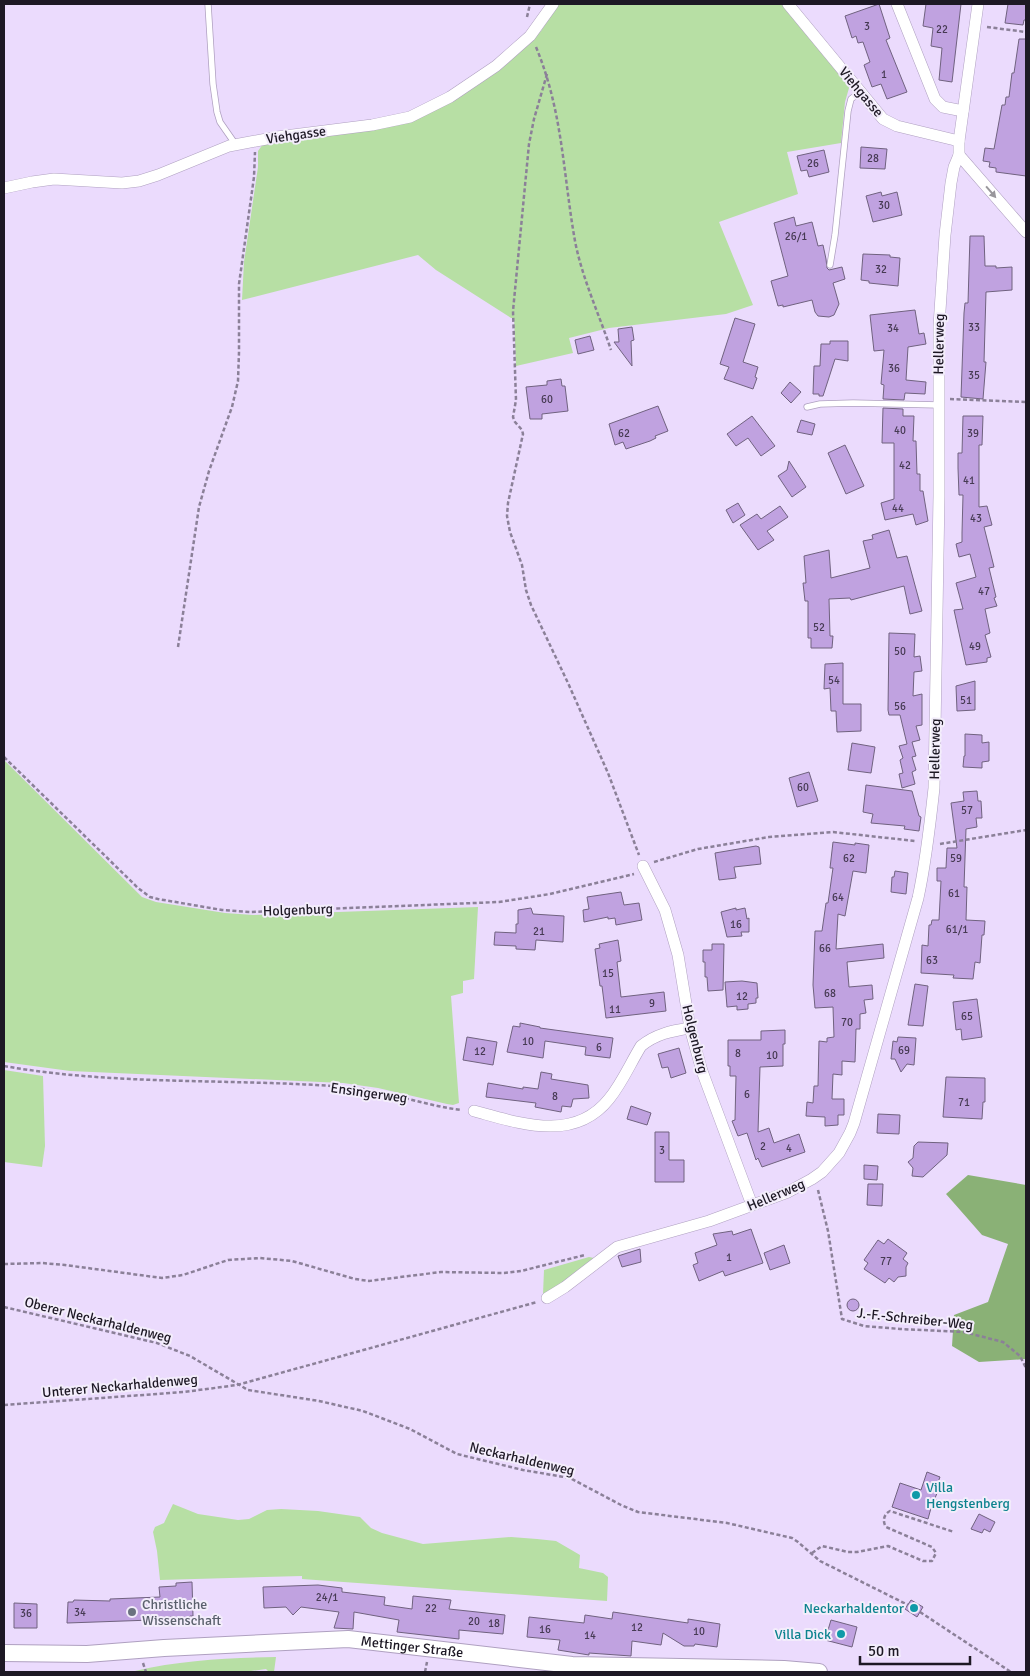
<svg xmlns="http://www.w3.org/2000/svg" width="1030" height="1676" font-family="Signika,sans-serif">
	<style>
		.green { fill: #b7dfa4 }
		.forest { fill: #8ab176 }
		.building { fill: #c0a2e0; stroke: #70627f }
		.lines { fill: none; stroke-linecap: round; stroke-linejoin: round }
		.service-casing { stroke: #afa0c0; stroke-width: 7 }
		.minor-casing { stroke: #afa0c0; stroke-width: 12 }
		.secondary-casing { stroke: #afa0c0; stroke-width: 18 }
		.path { stroke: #8b8098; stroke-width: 2.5; stroke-dasharray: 4 2.5; stroke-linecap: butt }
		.service { stroke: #fff; stroke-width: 5.5 }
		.minor { stroke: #fff; stroke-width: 11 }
		.secondary { stroke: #fff; stroke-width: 16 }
		.oneway { fill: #99979c }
		.culture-dot { fill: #0f9aa8; stroke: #f3edfb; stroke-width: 2 }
		.worship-dot { fill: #6b7280; stroke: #f3edfb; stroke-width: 2 }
		.labels { text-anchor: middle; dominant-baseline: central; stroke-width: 4; stroke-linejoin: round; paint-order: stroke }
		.number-label { font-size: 11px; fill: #463a53 }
		.street-label { font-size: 14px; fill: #1d1824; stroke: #f3edfb }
		.culture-label { font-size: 14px; fill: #0d838f; stroke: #f3edfb; text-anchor: end }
		.worship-label { font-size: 14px; fill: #5b616d; stroke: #f3edfb; text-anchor: start }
	</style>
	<rect width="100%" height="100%" fill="#ebdbfd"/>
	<g class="green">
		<polygon points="558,4 782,4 848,85 849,88 845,102 841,143 787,152 798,194 719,222 753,305 726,314 609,328 569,338 573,353 516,366 514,318 511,318 436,270 418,255 242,300 244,262 258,167 258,151 263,144 399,125 521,50 541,31"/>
		<polygon points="4,760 142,897 156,902 225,913 253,915 478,907 474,979 463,981 463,993 451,996 459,1103 453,1105 447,1104 378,1088 343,1083 70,1071 4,1062"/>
		<polygon points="4,1070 43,1076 45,1146 42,1167 4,1162"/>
		<polygon points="589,1257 594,1258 566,1281 543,1294 544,1270"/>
		<polygon points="173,1504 198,1514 238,1520 249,1519 267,1510 281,1509 318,1511 360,1517 371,1528 382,1533 423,1544 511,1537 537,1539 556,1541 580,1555 579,1568 603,1573 608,1577 607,1601 302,1579 302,1576 160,1580 157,1551 153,1532 155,1527 164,1523"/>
		<path d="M276,1657l-2,15h-5l-3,-3 -22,3h-240l131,-1c46,-11 94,-13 141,-14z"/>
	</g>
	<polygon class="forest" points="968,1175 1026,1185 1026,1359 979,1362 952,1346 954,1315 988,1302 1008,1244 982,1235 946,1194"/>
	<g class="building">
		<polygon points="879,4 890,38 886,40 907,92 887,99 881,84 872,87 864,65 870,62 863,42 858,43 856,36 852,38 845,16"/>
		<polygon points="926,4 961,4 952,82 939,80 942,48 931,46 933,28 923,26"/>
		<polygon points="1008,4 1026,4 1026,20 1024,20 1023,25 1005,23"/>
		<polygon points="1019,39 1026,39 1026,176 996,172 996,168 989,167 990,162 983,161 985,148 994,149 1002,105 1005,105 1006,97 1009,97 1012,73 1014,73"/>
		<polygon points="861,147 887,149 885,169 860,168"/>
		<polygon points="824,150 829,172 809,177 807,170 801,171 797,156"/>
		<polygon points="881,192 882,196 897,192 902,215 873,222 866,196"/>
		<polygon points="794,217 796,226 812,222 818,246 823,245 826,259 827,268 829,270 842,267 845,279 833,283 839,304 834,315 829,317 818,316 815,312 812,300 783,307 783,305 778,306 771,281 788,276 774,223"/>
		<polygon points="970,236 984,236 985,266 996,266 996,268 1012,267 1012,290 986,292 984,362 986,362 983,399 961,397 964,313 965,303 968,303"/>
		<polygon points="863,254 890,255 890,257 900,258 898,286 869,283 869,281 861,280"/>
		<polygon points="915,310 919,334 924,333 926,344 908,347 906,380 926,382 925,394 905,393 904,400 883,399 884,385 881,384 884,350 874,351 870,315"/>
		<polygon points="735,318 755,324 743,362 758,367 755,377 757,378 753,389 724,379 729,367 720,364"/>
		<polygon points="632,327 634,340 631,341 632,366 614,342 619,342 618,329"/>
		<polygon points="590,336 594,350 578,354 575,340"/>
		<polygon points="830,341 848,341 848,361 835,359 823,396 819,396 819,394 813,394 814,366 820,366 821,344 830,344"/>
		<polygon points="561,379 562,386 565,386 568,411 542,414 542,419 530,419 526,387 547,385 547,381"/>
		<polygon points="790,382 801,392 791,403 781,393"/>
		<polygon points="658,406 668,431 655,436 656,438 650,441 626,449 623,442 615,445 609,424"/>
		<polygon points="883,408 903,409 903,416 914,416 913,441 916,441 917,474 920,474 920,491 923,491 928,521 916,525 913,514 885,520 881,503 894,499 894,443 882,443"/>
		<polygon points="752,416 775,446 761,456 748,438 736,446 727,434"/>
		<polygon points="963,416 983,416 982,445 979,445 979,507 987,506 992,525 984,527 994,567 989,568 996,597 994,598 997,606 985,609 990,633 985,635 991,657 987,658 987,662 966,665 954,610 963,609 956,583 976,577 970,554 959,557 956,544 962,542 962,533 963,495 959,495 958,468 958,453 962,453"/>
		<polygon points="801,420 815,424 812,435 797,432"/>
		<polygon points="845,445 864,486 846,494 828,453"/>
		<polygon points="789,461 806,487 792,497 778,476 787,470"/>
		<polygon points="738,503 745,515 733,523 726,510"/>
		<polygon points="780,506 788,517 767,531 774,540 758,550 740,525 757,514 761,519"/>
		<polygon points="889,530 897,558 907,556 922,611 910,614 904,586 851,600 850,598 829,599 830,636 833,636 832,648 811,648 811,638 808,638 808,601 805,601 803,583 806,583 804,556 829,550 831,578 870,568 863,541 873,539 872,535"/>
		<polygon points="889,633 915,634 914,657 920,656 922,671 914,672 913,696 922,694 922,725 916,726 920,740 912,742 916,756 912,757 916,770 912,772 915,784 902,788 899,774 903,773 900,760 903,758 899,746 907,744 900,715 889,715 888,710"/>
		<polygon points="843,663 843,704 861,704 861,731 837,732 836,711 831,711 830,688 824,689 825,664"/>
		<polygon points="975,681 975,710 957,711 956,686"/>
		<polygon points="965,734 982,735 982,743 989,742 989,761 982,762 982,768 963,767 964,756 965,756"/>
		<polygon points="852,743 875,747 871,773 848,770"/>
		<polygon points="809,772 818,801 797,807 789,778"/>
		<polygon points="866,785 912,791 919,816 921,817 919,831 904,829 905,826 871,823 873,814 863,812"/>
		<polygon points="977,791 978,801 981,801 982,818 976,818 977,827 966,829 964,887 967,887 966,920 985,921 984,935 982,935 980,963 975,962 973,979 953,978 954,975 921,973 922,945 928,946 929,925 931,925 932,920 939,920 941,881 937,881 937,868 946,868 947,848 957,848 951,803 964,801 963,792"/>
		<polygon points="833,842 855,845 855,843 869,845 866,873 853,871 845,916 838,914 836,949 883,944 884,958 847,962 849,987 872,985 873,999 864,1000 866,1013 860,1014 860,1029 856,1029 855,1062 842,1061 842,1075 833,1074 832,1099 844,1099 844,1115 838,1115 838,1125 825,1126 825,1117 806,1116 807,1102 813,1103 814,1086 818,1086 819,1041 827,1042 827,1038 834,1037 833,1007 815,1008 813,985 815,931 822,931 826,903 828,903 833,868 830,868"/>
		<polygon points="756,846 759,847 761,864 734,867 736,878 719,880 715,853"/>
		<polygon points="895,871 908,873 906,894 891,892 892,877 894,877"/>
		<polygon points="621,892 624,905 639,903 642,920 616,925 615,918 608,919 608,917 584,922 583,910 589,909 587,897"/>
		<polygon points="531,908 533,914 564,916 563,942 536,940 535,950 516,949 516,946 494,945 495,932 516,933 516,924 518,924 518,910"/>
		<polygon points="736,908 736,910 745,908 747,919 749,918 749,932 741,932 742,936 727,937 721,912"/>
		<polygon points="618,940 621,961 617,962 621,997 664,992 666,1011 606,1018 602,986 600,986 595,949 600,948 599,944"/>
		<polygon points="712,944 724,944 723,990 708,991 707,977 705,977 705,962 703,962 703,950 712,950"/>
		<polygon points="742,981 757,983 758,998 756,998 756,1003 748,1004 748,1009 737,1010 737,1006 727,1007 725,982"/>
		<polygon points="915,984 928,986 923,1026 908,1025"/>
		<polygon points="977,999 982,1037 962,1040 961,1029 956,1030 953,1002"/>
		<polygon points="520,1023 540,1027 540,1028 613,1038 610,1058 585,1055 586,1047 545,1041 543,1058 507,1052 513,1026 520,1027"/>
		<polygon points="785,1030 785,1044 783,1044 783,1066 760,1067 758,1132 769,1128 774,1143 799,1134 805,1152 762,1167 758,1158 756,1160 747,1133 738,1136 732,1121 735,1120 736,1076 730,1076 730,1066 728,1066 728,1040 761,1040 761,1031"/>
		<polygon points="467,1037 497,1042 493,1065 463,1060"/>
		<polygon points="898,1037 916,1038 914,1065 907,1064 901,1072 895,1059 891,1059 893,1041 897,1042"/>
		<polygon points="679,1048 686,1073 671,1078 668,1067 662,1068 658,1054"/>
		<polygon points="541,1072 552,1074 551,1079 588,1085 589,1098 573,1099 571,1107 562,1106 561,1112 535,1107 536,1103 486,1097 488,1083 523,1089 523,1087 538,1089"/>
		<polygon points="946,1077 985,1078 985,1102 983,1102 982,1119 943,1117"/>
		<polygon points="631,1106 651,1113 647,1125 627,1119"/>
		<polygon points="878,1114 900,1115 899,1134 877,1133"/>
		<polygon points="655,1132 669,1132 669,1160 684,1160 684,1182 655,1182"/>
		<polygon points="918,1142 948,1143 947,1155 923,1177 912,1176 913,1168 908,1162 913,1158 914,1146"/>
		<polygon points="864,1165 878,1166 877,1180 864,1179"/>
		<polygon points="868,1184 883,1184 882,1206 867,1205"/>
		<polygon points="751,1229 763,1263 725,1276 723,1271 699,1281 693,1265 698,1263 695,1253 717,1245 713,1234 732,1231 733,1235"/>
		<polygon points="888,1239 907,1253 903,1259 908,1263 906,1267 906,1276 898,1277 894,1282 889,1278 885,1283 864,1269 868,1263 864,1260 878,1240 884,1244"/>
		<polygon points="784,1245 790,1263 770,1270 764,1253"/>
		<polygon points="640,1249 641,1262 622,1267 618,1256"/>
		<circle cx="853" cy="1305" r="6"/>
		<polygon points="927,1472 940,1477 935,1490 938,1491 935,1498 939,1506 931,1508 928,1519 892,1507 900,1483 921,1490"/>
		<polygon points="979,1514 995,1522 990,1532 984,1529 982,1533 971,1529"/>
		<polygon points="192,1582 193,1616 190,1616 186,1621 179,1621 174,1617 152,1618 152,1620 67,1623 68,1602 73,1602 74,1600 110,1601 110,1599 160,1597 159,1587 176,1586 176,1583"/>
		<polygon points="318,1585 342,1588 342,1592 385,1597 384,1605 412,1609 413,1596 451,1600 449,1609 505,1615 503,1634 459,1630 459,1639 397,1632 399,1620 354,1612 353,1629 334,1628 339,1612 301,1607 293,1615 286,1607 264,1608 263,1587"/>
		<polygon points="911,1600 923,1607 917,1617 905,1609"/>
		<polygon points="14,1603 37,1604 37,1628 14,1628"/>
		<polygon points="613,1612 688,1623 688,1619 720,1624 717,1647 695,1644 694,1646 684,1646 663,1633 661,1645 632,1641 631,1656 589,1653 589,1655 558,1650 560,1640 527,1637 529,1617 584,1623 585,1615 612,1619"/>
		<polygon points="831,1620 857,1627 852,1647 825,1640"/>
	</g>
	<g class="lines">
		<g class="service-casing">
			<g id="service">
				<polyline points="208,4 213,84 217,112 220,122 236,145"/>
				<polyline points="830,265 835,235 848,111 851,99 860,92"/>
				<polyline points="807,407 820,404 853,403 939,405"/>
			</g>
		</g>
		<g class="minor-casing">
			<g id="minor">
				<polyline points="788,4 883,119 897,126 959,141"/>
				<polyline points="897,4 935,99 943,107 963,111"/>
				<polyline points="959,155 1026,232"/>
				<polyline points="4,188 32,182 54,179 122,183 139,181 158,175 229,146 277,137 372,125 410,117 450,97 496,66 530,36 553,4"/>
				<polyline points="643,866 665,910 678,955 690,1028 702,1071 752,1205"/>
				<path d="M474,1111c45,12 100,32 135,-12 13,-16 21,-35 32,-53 15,-12 30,-15 49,-18"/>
				<path d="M547,1298l18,-11 52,-40 92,-26 79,-29 24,-13 10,-7 17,-19 11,-20 4,-10 64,-225c8,-36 12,-73 16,-110l5,-292v-170l6,-91 6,-52 3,-16 5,-12v-14l19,-137"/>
			</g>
		</g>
		<g class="secondary-casing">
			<g id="secondary">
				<path id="s1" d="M4,1653l83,1 77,-6 184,-9 224,26 212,4 35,3"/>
			</g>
		</g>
		<g class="path">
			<polyline points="527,17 530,4"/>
			<polyline points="987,27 1026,32"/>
			<path d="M536,47c27,65 27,127 39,194 7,37 24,73 36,109"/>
			<polyline points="547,74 534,119 529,144 513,311 516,400 513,417 515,422 522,430 523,434 508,503 507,516 510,532 522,565 526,590 531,605 568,683 608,773 639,855"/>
			<polyline points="950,399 1026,402"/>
			<polyline points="178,647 199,507 209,471 232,407 238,381 239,352 239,284 254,177 255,152"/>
			<polyline points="4,757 138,888 150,897 158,899 222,910 250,912 499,902 550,894 634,874"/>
			<polyline points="940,844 1026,830"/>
			<polyline points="654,862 698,849 769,837 833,832 915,841"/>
			<path d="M4,1066c113,20 228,12 342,21 39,3 76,18 115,23"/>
			<polyline points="818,1190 828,1231 842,1319 864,1326 900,1329 964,1332 1003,1342 1020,1356 1026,1368"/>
			<polyline points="4,1264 42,1263 65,1265 162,1278 183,1275 228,1260 260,1258 292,1261 355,1279 369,1281 441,1272 504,1273 521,1271 585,1255"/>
			<polyline points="4,1307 157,1343 190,1356 248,1390 319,1401 363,1411 410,1429 457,1454 523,1470 570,1478 621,1505 638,1512 727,1523 792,1538 798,1542 820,1561 908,1605"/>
			<polyline points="4,1405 184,1392 237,1385 537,1302"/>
			<path d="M812,1553l10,-7 26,6h9l31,-6 35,15h9l4,-8 -4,-6 -46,-20c-4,-6 -2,-13 4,-16l64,21"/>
			<polyline points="920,1612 1011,1672"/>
			<polyline points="143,1663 146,1672"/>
			<polyline points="425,1672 427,1662"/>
		</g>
		<use href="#service" class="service"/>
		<use href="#minor" class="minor"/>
		<use href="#secondary" class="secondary"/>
	</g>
	<defs><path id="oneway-solid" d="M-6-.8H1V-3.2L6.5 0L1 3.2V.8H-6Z" transform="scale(1.25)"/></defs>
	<use class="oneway" href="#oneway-solid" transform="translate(991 192) rotate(49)"/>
	<g class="culture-dot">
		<circle cx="916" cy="1495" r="5"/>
		<circle cx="914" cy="1608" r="5"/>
		<circle cx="841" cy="1634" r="5"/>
	</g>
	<circle class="worship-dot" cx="132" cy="1612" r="5"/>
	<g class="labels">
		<g class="number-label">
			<text x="867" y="26">3</text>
			<text x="942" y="29">22</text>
			<text x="884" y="74">1</text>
			<text x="873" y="158">28</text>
			<text x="813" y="163">26</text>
			<text x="884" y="205">30</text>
			<text x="796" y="236">26/1</text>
			<text x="881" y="269">32</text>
			<text x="974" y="327">33</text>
			<text x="893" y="328">34</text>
			<text x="894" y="368">36</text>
			<text x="974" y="375">35</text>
			<text x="547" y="399">60</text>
			<text x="900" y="430">40</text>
			<text x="624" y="433">62</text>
			<text x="973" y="433">39</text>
			<text x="905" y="465">42</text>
			<text x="969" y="480">41</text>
			<text x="898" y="508">44</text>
			<text x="976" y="518">43</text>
			<text x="984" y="591">47</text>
			<text x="819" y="627">52</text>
			<text x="975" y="646">49</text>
			<text x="900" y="651">50</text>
			<text x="834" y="680">54</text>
			<text x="966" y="700">51</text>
			<text x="900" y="706">56</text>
			<text x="803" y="787">60</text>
			<text x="967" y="810">57</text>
			<text x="849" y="858">62</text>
			<text x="956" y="858">59</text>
			<text x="954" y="893">61</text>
			<text x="838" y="897">64</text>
			<text x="736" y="924">16</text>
			<text x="957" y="929">61/1</text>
			<text x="539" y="931">21</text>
			<text x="825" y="948">66</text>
			<text x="932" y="960">63</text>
			<text x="608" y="973">15</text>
			<text x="830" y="993">68</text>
			<text x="742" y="996">12</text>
			<text x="652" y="1003">9</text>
			<text x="615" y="1009">11</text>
			<text x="967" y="1016">65</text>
			<text x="847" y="1022">70</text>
			<text x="528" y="1041">10</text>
			<text x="599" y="1047">6</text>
			<text x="904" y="1050">69</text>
			<text x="480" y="1051">12</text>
			<text x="738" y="1053">8</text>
			<text x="772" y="1055">10</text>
			<text x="747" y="1094">6</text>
			<text x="555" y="1096">8</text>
			<text x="964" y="1102">71</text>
			<text x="763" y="1146">2</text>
			<text x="789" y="1148">4</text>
			<text x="662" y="1150">3</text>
			<text x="729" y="1257">1</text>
			<text x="886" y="1261">77</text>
			<text x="327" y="1597">24/1</text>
			<text x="431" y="1608">22</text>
			<text x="80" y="1612">34</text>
			<text x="26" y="1613">36</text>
			<text x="474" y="1621">20</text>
			<text x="494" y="1623">18</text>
			<text x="637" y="1627">12</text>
			<text x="545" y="1629">16</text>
			<text x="699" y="1631">10</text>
			<text x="590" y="1635">14</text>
		</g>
		<g class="street-label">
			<text transform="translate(861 92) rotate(50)">Viehgasse</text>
			<text transform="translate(296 135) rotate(-8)">Viehgasse</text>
			<text transform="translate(939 344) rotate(-89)">Hellerweg</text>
			<text transform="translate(935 749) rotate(-89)">Hellerweg</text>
			<text transform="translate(298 910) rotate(-2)">Holgenburg</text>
			<text transform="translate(695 1039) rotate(76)">Holgenburg</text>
			<text transform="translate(369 1093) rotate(8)">Ensingerweg</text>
			<text transform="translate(776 1195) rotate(-23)">Hellerweg</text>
			<text transform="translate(915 1319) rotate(6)">J.-F.-Schreiber-Weg</text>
			<text transform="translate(98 1320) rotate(14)">Oberer Neckarhaldenweg</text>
			<text transform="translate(120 1386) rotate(-5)">Unterer Neckarhaldenweg</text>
			<text transform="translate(522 1459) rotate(13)">Neckarhaldenweg</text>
			<text stroke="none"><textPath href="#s1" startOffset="409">Mettinger Straße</textPath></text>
		</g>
		<g class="culture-label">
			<text x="926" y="1487" text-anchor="start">Villa<tspan x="926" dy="16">Hengstenberg</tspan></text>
			<text x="904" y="1608">Neckarhaldentor</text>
			<text x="831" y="1634">Villa Dick</text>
		</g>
		<g class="worship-label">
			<text x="142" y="1604">Christliche<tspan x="142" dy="16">Wissenschaft</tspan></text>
		</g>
	</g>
	<rect width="1030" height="1676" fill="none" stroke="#1d1824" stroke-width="10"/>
	<path d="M860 1656v8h110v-8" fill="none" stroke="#1d1824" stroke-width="2.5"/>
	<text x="868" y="1656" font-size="15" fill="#1d1824" stroke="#f3edfb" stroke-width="4" paint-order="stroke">50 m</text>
</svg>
